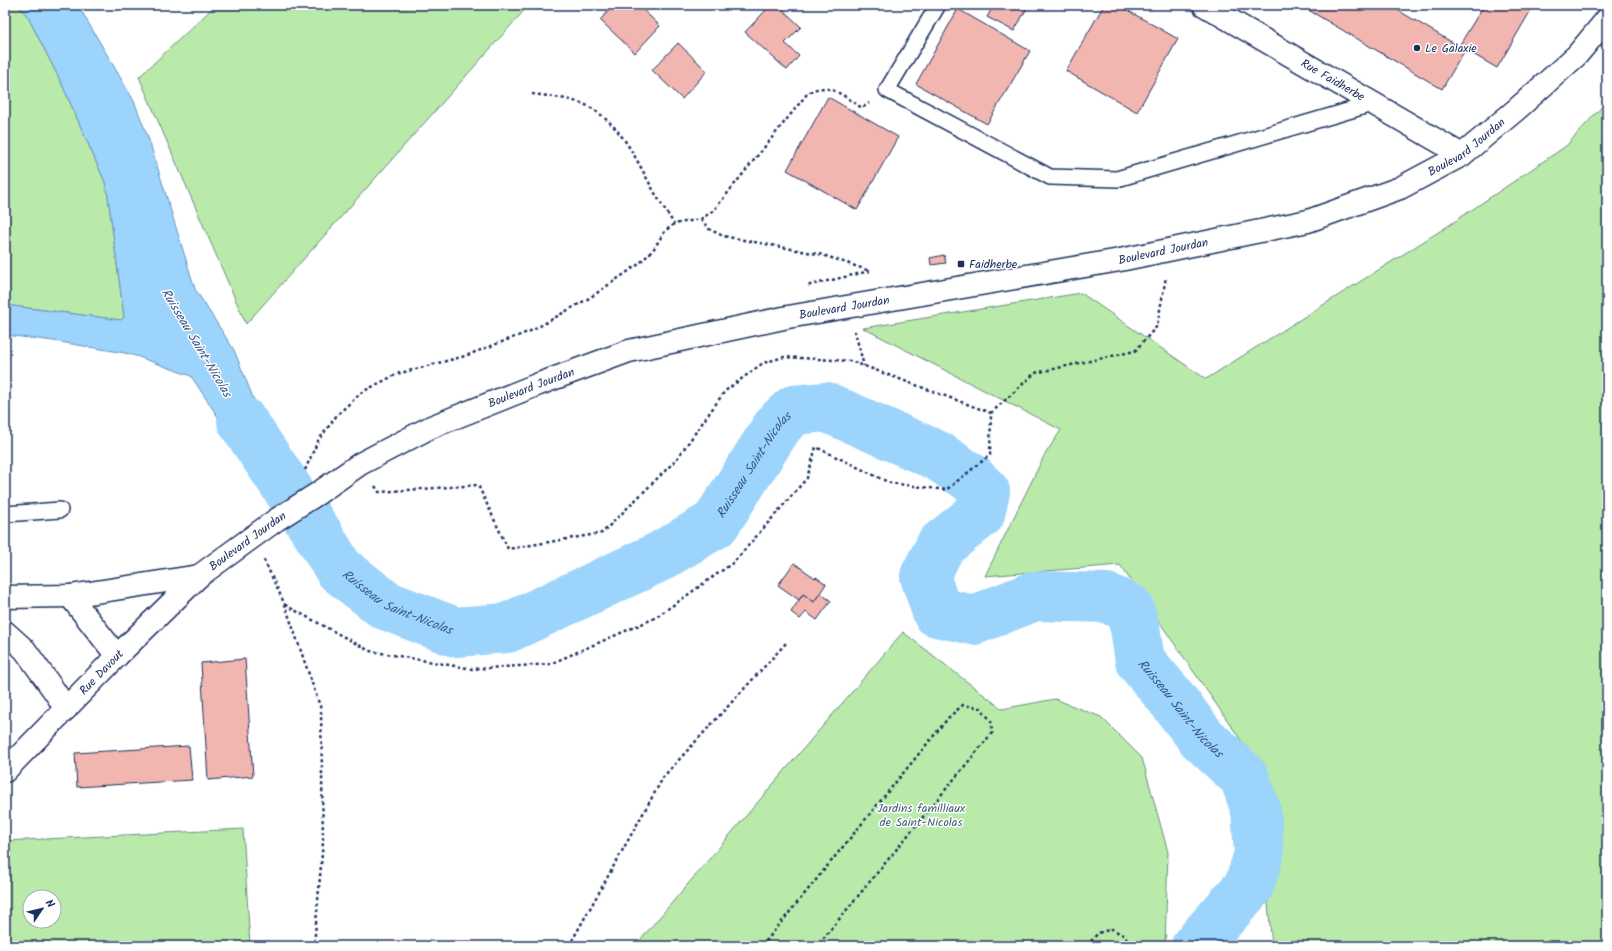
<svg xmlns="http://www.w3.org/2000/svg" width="1612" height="951" font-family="Kalam,sans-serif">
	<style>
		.green { fill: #baeaa9; stroke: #6a8c84; fill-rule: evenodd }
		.water { fill: #9cd4fc; stroke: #6892bd }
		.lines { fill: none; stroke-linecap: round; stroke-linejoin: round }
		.river { stroke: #9cd4fc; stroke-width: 50 }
		.building { fill: #f2b6b1; stroke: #1b2f5e }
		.service-casing { stroke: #1b2f5e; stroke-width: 18 }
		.minor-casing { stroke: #1b2f5e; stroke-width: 25 }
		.tertiary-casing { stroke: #1b2f5e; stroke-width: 25 }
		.path { stroke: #1b2f5e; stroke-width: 2.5; stroke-dasharray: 3 3; stroke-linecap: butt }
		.service { stroke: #fff; stroke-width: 15 }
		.minor { stroke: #fff; stroke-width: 22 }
		.tertiary { stroke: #fff; stroke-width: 22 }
		.poi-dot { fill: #1b2f5e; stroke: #fff; stroke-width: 1.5 }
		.labels { text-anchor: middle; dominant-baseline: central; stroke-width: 3; stroke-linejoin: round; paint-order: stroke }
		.poi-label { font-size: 12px; fill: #1b2f5e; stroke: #fff; text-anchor: start }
		.street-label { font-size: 12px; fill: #1b2f5e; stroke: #fff }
		.park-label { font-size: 12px; fill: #435e71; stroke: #fff }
		.water-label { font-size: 13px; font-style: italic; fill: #3b5886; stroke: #fff }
	</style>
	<rect width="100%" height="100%" fill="#fff"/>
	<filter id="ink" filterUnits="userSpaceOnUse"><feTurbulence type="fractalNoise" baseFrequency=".025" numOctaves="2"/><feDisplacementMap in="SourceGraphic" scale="8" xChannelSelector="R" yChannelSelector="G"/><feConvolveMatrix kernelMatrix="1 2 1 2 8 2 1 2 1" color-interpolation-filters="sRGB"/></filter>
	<g filter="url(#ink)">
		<g class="green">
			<polygon points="5,5 18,5 28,17 61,82 105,182 108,196 124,317 121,320 5,305"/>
			<polygon points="216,5 529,5 246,324 139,77"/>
			<polygon points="1607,101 1607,946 1272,946 1254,759 1120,565 985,576 1044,456 1061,430 863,328 1081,293 1206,379 1448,226 1566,146"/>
			<polygon points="903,632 1002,709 1055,699 1101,717 1142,758 1168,852 1165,946 635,946"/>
			<path d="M243,829l7,117h-245v-105zM30,897h24v24h-24z"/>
		</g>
		<polygon class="water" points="18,5 78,5 134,101 149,140 195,289 234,350 254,400 298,468 267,488 249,464 191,376 136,356 125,353 54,341 5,335 5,305 121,320 124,317 108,196 105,182 61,82 28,17"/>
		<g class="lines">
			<path class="river" id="s1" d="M242,421l76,113 21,35 46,36 70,27 52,-4 152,-71 56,-33 64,-100 15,-14 32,-3 112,49 33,22 14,14 -5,22 -39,31 -16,31 12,36 37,8 61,-24 72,2 22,10 6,20 5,33 28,33 33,43 43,40 12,33 3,44 -10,32 -53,60"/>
		</g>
		<g class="building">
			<polygon points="614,5 638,5 660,26 635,53 600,20"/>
			<polygon points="771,5 778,5 801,27 785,43 799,56 787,70 745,32"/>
			<polygon points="994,5 1022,5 1027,8 1014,31 987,17"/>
			<polygon points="1104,5 1118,5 1178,39 1137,112 1066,71"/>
			<polygon points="1300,5 1389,5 1465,50 1442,89"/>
			<polygon points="1484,5 1534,5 1497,68 1459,46"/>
			<polygon points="958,9 1030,51 987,124 916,84"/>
			<polygon points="678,43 707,71 682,99 652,70"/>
			<polygon points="828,97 898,137 857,210 787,170"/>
			<polygon points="944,255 946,263 931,265 930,258"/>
			<polygon points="794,563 815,578 816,577 826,584 814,602 803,594 799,600 778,585"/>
			<polygon points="820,593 831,601 817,620 806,612 800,619 791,612 803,594 814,602"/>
			<polygon points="245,659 253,776 208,780 201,663"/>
			<polygon points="189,746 192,780 77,787 75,753"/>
		</g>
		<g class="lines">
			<g class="service-casing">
				<g id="service">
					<polyline points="938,5 887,90 1050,177 1117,179 1375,103"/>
					<polyline points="5,514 60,510"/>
				</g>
			</g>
			<g class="minor-casing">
				<g id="minor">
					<path id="s2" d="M1204,5l258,150"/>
				</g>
			</g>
			<g class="tertiary-casing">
				<g id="tertiary">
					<polyline points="70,596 117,656"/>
					<polyline points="5,597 70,596 199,576"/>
					<polyline points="5,632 25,650 55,692 66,709"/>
					<path id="s3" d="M5,771l112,-115 82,-80 77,-56 41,-26 43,-30 71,-37 108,-43 90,-33 159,-34 332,-57 188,-39 92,-33 62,-33 55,-46 60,-54 30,-36"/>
				</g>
			</g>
			<g class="path">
				<path d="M532,94c16,2 46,5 59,14 35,21 48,59 68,92 5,8 10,16 15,24"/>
				<polyline points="701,219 709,229 723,236 823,255 870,271 806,286"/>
				<polyline points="853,332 855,332 864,366"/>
				<path d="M305,470l13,-29 19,-26 25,-23 35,-18 68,-18 68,-26 58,-33 48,-33 14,-14 12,-19 9,-7 27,-5 13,-9 93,-116c19,-15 38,3 55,14l7,-5"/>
				<polyline points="375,486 379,492 478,485 508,549 602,533 676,460 725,391 763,363 784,357 851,361 991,413"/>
				<polyline points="264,560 285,605 321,709 323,842 314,946"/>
				<polyline points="285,605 370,651 472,669 550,664 655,618 734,562 807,478 816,447 890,483 946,490 990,455 991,413 1035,373 1135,351 1157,326 1166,277"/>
				<polyline points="569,946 664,776 787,642"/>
				<polyline points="762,946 949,717 963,705 981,708 991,721 992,733 817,946"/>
				<polyline points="1087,946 1098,933 1112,929 1123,935 1130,942 1130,946"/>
			</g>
			<use href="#service" class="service"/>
			<use href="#minor" class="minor"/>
			<use href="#tertiary" class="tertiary"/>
		</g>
	</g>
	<g class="poi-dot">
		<circle cx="1417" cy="48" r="4"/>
		<rect x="957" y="260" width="8" height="8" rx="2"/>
	</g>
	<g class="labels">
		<g class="poi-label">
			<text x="1425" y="48">Le Galaxie</text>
			<text x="969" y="264">Faidherbe</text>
		</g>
		<g class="street-label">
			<text stroke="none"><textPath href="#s2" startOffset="149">Rue Faidherbe</textPath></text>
			<text stroke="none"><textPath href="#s3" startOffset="1631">Boulevard Jourdan</textPath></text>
			<text stroke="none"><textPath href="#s3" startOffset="1307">Boulevard Jourdan</textPath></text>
			<text stroke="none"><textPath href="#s3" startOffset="983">Boulevard Jourdan</textPath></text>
			<text stroke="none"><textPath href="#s3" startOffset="659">Boulevard Jourdan</textPath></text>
			<text stroke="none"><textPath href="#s3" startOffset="335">Boulevard Jourdan</textPath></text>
			<text stroke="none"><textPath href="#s3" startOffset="138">Rue Davout</textPath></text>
		</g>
		<g class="park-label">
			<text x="921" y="808">Jardins familliaux<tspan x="921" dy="14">de Saint-Nicolas</tspan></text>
		</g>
		<g class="water-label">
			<text transform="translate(196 343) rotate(59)">Ruisseau Saint-Nicolas</text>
			<text stroke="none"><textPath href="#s1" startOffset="666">Ruisseau Saint-Nicolas</textPath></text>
			<text stroke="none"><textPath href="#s1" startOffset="245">Ruisseau Saint-Nicolas</textPath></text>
			<text stroke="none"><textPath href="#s1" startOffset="1410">Ruisseau Saint-Nicolas</textPath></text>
		</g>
	</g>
	<rect width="1612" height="951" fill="none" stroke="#fff" stroke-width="20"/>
	<rect x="10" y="10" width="1592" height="931" fill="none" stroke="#1b2f5e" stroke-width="1.5" filter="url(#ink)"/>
	<g transform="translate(42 909) rotate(55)"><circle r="19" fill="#ffffff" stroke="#a4acbf"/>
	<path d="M0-3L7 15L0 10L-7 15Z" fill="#1b2f5e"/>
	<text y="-6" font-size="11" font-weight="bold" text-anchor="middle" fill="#1b2f5e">N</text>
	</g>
</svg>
